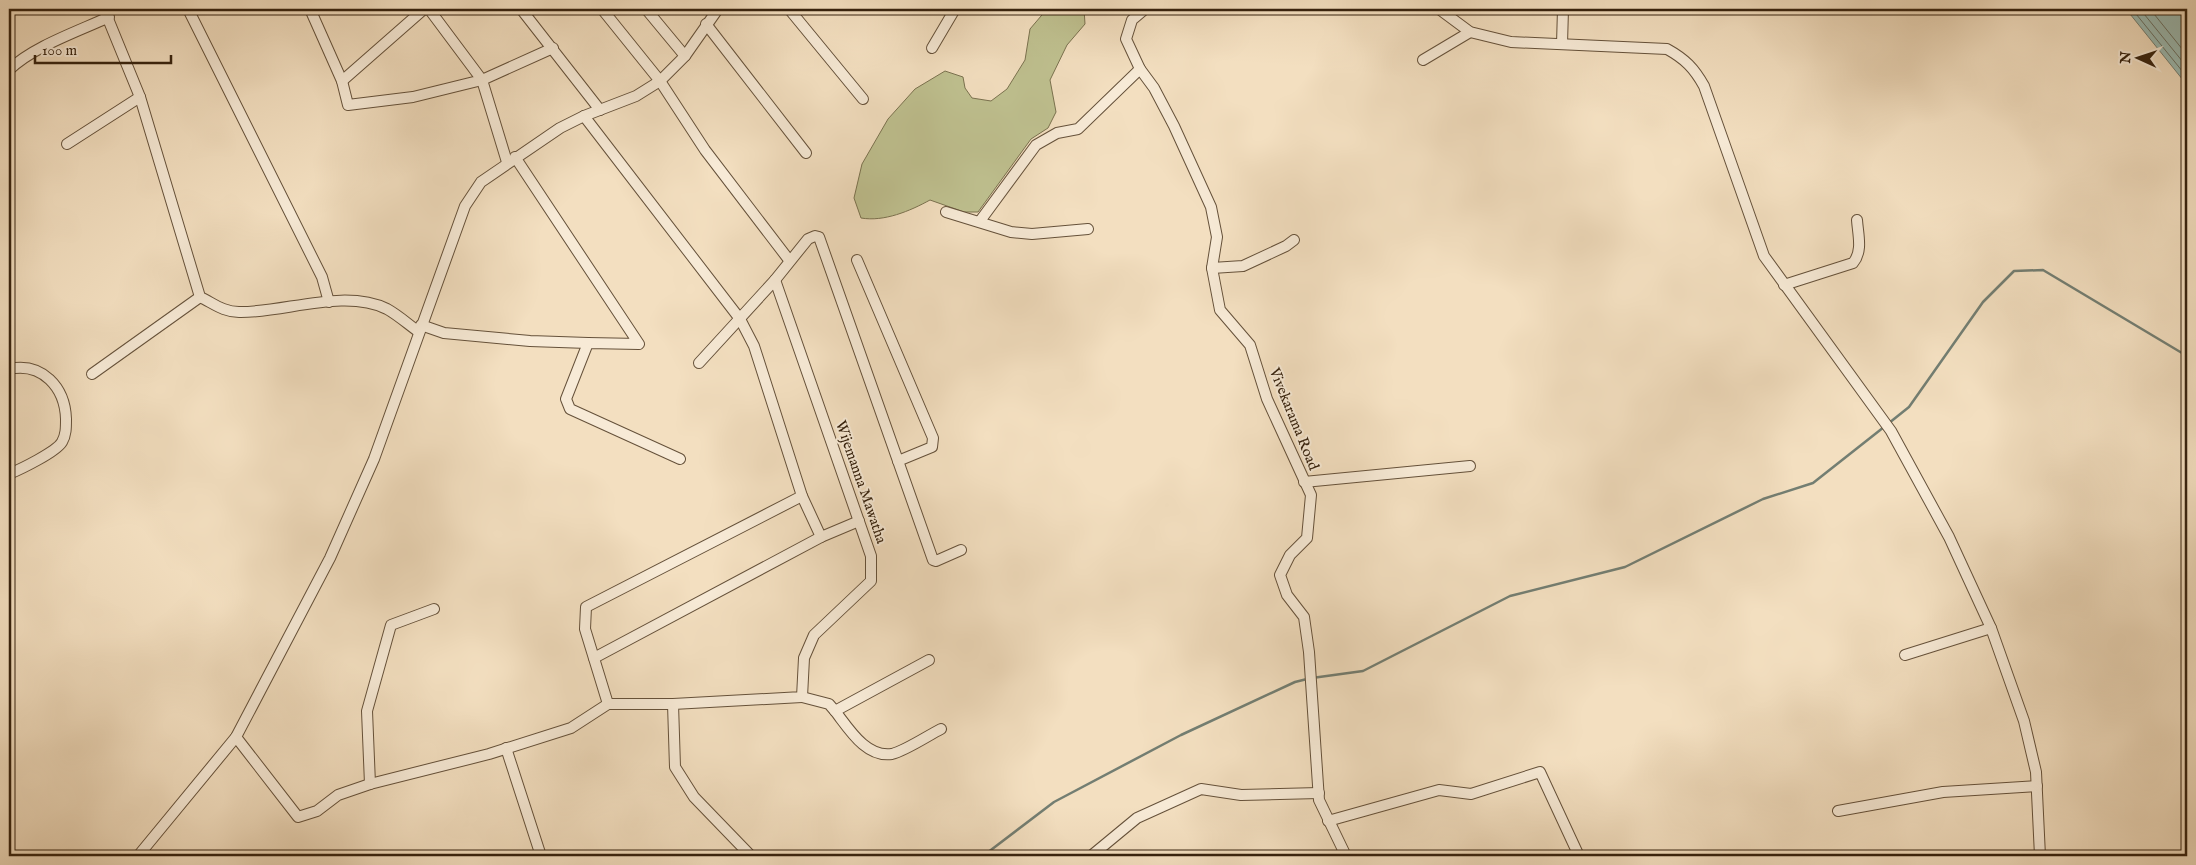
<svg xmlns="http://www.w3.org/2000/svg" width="2196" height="865" font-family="'IM FELL English',serif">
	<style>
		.green { fill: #bfc190; stroke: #7a724f }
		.water { fill: #9bbcb5; stroke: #737e72 }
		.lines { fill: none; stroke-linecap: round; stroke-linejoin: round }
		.shore { stroke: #686f62; stroke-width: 1 }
		.stream { stroke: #737e72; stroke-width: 2.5 }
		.street-casing { stroke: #65513a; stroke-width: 12 }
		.street { stroke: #f7ead6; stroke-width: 10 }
		.labels { text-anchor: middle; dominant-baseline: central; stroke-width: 4; stroke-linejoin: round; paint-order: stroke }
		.street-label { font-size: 15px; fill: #36220e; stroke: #f7ead6 }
	</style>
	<rect width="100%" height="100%" fill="#f3dfc0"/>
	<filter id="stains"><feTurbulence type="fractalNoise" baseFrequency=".004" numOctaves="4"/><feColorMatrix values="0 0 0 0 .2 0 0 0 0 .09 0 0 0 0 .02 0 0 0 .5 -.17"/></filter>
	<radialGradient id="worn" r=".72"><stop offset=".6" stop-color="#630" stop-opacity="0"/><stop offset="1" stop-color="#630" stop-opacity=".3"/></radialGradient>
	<path class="green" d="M1047,9h37l1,15 -18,21 -17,35 6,32 -8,16 -17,11 -53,73h-14l-34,-12c-20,11 -46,22 -69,18l-7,-20 8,-34 26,-45 27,-30 30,-18 18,6 2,11 7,10 19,3 16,-12 18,-29 5,-31z"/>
	<polygon class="water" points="2126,9 2187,9 2187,85"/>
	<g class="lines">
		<g class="shore">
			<polyline points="2132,9 2187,77"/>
			<polyline points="2140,9 2187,67"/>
			<polyline points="2150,9 2187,55"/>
		</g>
		<g class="stream">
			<polyline points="1889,423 1909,407 1983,302 2014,271 2043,270 2187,356"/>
			<polyline points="1312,678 1363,671 1510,596 1625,567 1763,499 1813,483 1884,427"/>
			<polyline points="983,856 1054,802 1181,735 1295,682 1307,679"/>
		</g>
		<g class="street-casing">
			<g id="street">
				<path d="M104,9l36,88 60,200c13,6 23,15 39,15 45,1 105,-24 148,-3 11,6 22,16 32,23"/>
				<polyline points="188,9 322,277 329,302"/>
				<polyline points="310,9 342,81 348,105 413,97 482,80 429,9"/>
				<polyline points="521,9 600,110"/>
				<polyline points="602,9 660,81 705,150 789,260"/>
				<polyline points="646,9 685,56"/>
				<polyline points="789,9 863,99"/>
				<polyline points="1145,9 1132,20 1126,39 1140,69 1154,88 1174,126 1211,207 1217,237 1212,268 1220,310 1250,345 1267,399 1311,495 1307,538 1290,555 1280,575 1287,595 1304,617 1309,652 1319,800 1346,856"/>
				<path d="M1439,9l31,23 41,10 156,7c18,10 27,19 37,37l60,170 127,175 58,106 42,91 33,93 12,51 4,84"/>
				<polyline points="706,24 806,153"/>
				<polyline points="1562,44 1563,9"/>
				<polyline points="932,48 955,9"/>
				<polyline points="1423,60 1470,32"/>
				<path d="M9,70c23,-23 70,-39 100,-53"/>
				<polyline points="342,81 424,9"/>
				<polyline points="584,116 740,319 754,346 802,496 586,607 585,629 608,704 673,704"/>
				<polyline points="67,144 140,97"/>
				<polyline points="515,157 639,344 588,343 566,399 570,409 680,459"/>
				<polyline points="507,162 482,80 553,48"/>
				<polyline points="946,212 1011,232 1032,234 1088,229"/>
				<polyline points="980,221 1036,145 1057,133 1078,129 1140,69"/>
				<polyline points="857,260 933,438 932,447 898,461"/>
				<polyline points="1212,268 1243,266 1286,246 1294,240"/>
				<path d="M1784,285l69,-22c10,-12 5,-28 4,-43"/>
				<polyline points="421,325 444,333 530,341 588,343"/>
				<polyline points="699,363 775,280 808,239 815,236 819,237 933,560 936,561 961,550"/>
				<path d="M9,369c33,-7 56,18 57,50 0,9 0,16 -4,23 -6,10 -41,27 -53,32"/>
				<polyline points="92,374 200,297"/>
				<polyline points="1304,482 1470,466"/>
				<polyline points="821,537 859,521"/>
				<polyline points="1905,655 1991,628"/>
				<polyline points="594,658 821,537 802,496"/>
				<path d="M929,660l-94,51c14,18 31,47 57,43 13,-3 37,-19 49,-25"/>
				<polyline points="802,697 829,704 835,711"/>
				<polyline points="236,737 298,817 317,811 338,795 370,784 489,754 571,728 608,704"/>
				<polyline points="506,748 541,856"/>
				<polyline points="370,784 367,711 391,625 434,609"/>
				<polyline points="1838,811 1943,792 2037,786"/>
				<polyline points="1328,821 1439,790 1471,794 1540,772 1579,856"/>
				<polyline points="138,856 236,737 330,558 374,459 465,206 481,182 560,128 584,116 636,96 660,81 685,56 718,9"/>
				<polyline points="751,856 694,797 675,767 673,704 802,697 804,658 814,635 871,581 871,556 775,280"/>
				<polyline points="1091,856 1137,818 1201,789 1241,795 1319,793"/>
			</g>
		</g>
		<use href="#street" class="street"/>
	</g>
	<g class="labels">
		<g class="street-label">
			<text transform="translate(1294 419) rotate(68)">Vivekarama Road</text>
			<text transform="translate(861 482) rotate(71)">Wijemanna Mawatha</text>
		</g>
	</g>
	<rect width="2196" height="865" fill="none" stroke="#f3dfc0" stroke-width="30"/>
	<rect x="10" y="10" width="2176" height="845" fill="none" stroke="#36220e" stroke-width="2.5"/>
	<rect x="15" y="15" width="2166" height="835" fill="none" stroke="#36220e"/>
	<g transform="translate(2138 58) rotate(273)" stroke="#f7ead6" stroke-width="4" paint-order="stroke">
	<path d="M0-4L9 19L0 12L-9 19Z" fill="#36220e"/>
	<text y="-8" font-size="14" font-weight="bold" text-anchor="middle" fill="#36220e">N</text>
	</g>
	<path d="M35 55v8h136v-8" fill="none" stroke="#36220e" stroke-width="2.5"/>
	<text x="42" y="55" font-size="15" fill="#36220e" stroke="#f7ead6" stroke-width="4" paint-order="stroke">100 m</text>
	<rect width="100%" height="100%" filter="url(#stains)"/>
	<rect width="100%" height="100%" fill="url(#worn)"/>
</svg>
